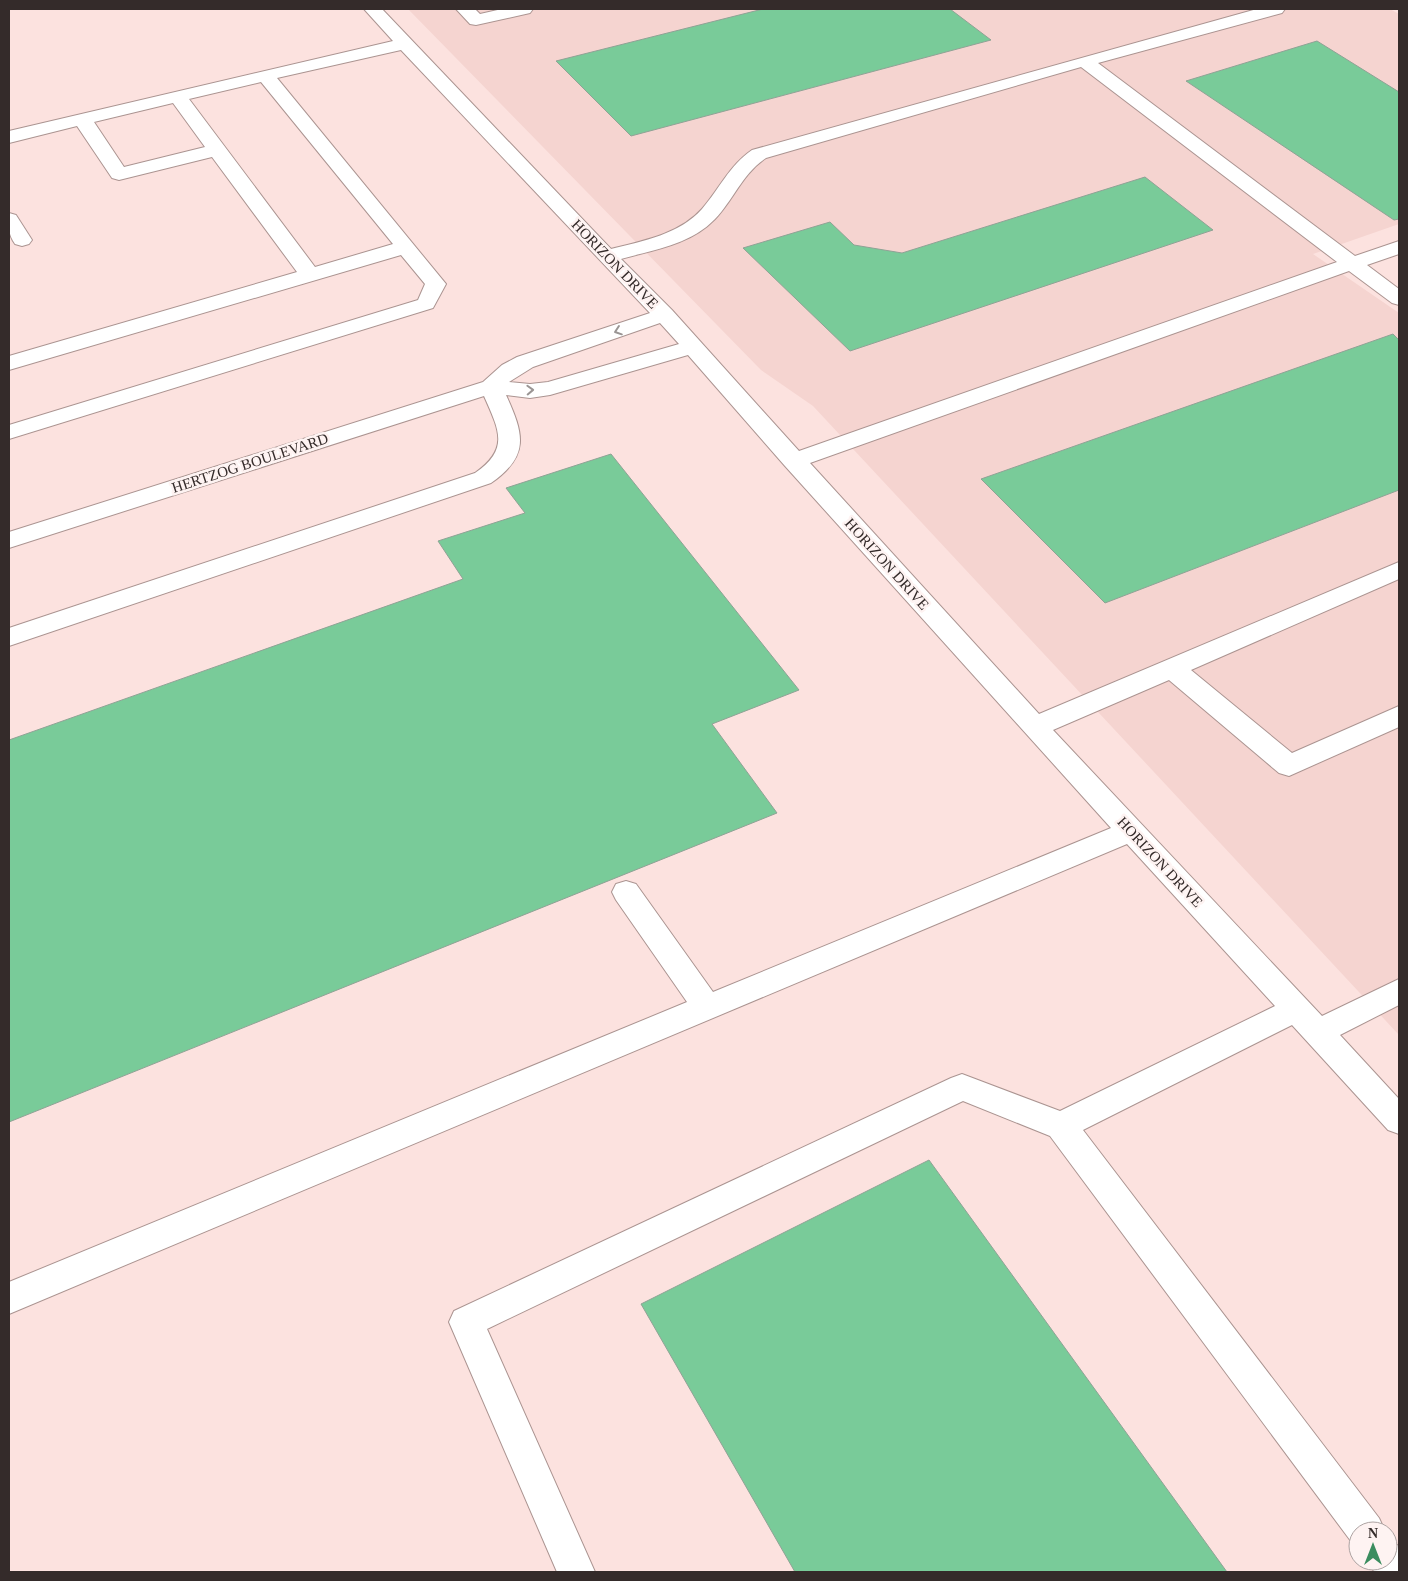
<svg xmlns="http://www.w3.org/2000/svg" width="1408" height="1581" font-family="Georgia,serif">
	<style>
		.built { fill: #f5d4d0 }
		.building { fill: #79cb99; stroke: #8fa295 }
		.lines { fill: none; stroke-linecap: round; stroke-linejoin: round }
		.minor-casing { stroke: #ab9491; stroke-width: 2 }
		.minor { fill: #fff; fill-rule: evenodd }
		.oneway { stroke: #9a9594 }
		.labels { text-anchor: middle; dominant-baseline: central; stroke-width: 5; stroke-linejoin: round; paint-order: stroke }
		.street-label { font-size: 15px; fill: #342b2a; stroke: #fef3f2 }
	</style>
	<rect width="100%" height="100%" fill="#fce2df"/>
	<polygon class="built" points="408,9 1390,9 1399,14 1399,224 1313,254 1399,313 1399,1035 813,406 761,370"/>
	<g class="building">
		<polygon points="763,9 950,9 991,40 631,136 556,61"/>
		<polygon points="1317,41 1399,92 1399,219 1394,220 1186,81"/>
		<polygon points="1145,177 1213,230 850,351 743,248 830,222 854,245 902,253"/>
		<polygon points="1393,334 1399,340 1399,490 1105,603 981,479"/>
		<polygon points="611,454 799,690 712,724 777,813 9,1122 9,740 463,579 438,541 525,513 506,488"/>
		<polygon points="929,1160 1227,1572 795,1572 641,1304"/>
	</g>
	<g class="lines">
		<g class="minor-casing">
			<g id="minor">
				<path d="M364,9h18l229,240c32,-8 69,-15 91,-40 18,-21 27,-43 50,-59l505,-141h28l-3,4 -184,50 257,193 44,-15v13l-32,11 32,24v16l-7,-2 -43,-32 -539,192 229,251 360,-152v17l-208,91 101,83 107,-47v21l-110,49 -10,-3 -110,-93 -116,50 269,286 77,-37v26l-59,30 59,64v35l-11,-4 -96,-105 -209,105 296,388 6,13h-27v15l-5,-2 -303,-408 -87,-35 -476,228 108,243h-38l-108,-250 5,-11 497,-233 11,-4 98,37 215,-105 -148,-162 -1118,470v-32l678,-280 -71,-102 -4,-8 4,-8 10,-3 10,3 77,108 398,-164 -326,-362 -97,-111 -138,40 -20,3 -24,-3c18,39 24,61 -15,88l-482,163v-18l466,-155c35,-24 24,-43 9,-77l-475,152v-16l474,-150 19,-17 15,-8 133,-44 -249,-263 -124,28 169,206 -13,24 -424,131v-14l409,-125 7,-16 -24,-29 -392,115v-14l288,-84 -85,-115 -93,23 -7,-2 -35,-52 -68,17v-12l384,-90zM1081,67l256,195 -538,189 -127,-141 -51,-51c32,-9 69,-14 94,-40 19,-20 27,-45 51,-61zM261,82l132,162 -78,23 -126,-168zM173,103l32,44 -81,20 -30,-45zM660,323l19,21 -131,38 -18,2 -21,-2 24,-15z"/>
				<polygon points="456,9 475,9 480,14 502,9 533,9 530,13 476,25 470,24"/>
				<path d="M9,213l7,2 16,25 -3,4 -7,2 -7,-2c-7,-10 -7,-19 -6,-31z"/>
				<polygon points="1388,1541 1399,1546 1399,1572 1374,1572 1370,1561 1388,1561"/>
			</g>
		</g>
		<use href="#minor" class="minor"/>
	</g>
	<defs><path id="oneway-chevron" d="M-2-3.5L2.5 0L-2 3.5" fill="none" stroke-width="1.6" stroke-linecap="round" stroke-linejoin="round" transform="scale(1.25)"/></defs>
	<g class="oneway">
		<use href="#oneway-chevron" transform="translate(618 331) rotate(161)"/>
		<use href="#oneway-chevron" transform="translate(530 390) rotate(-2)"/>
	</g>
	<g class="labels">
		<g class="street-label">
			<text transform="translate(615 264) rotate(46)">HORIZON DRIVE</text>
			<text transform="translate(250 463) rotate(-18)">HERTZOG BOULEVARD</text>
			<text transform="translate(887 564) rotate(48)">HORIZON DRIVE</text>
			<text transform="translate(1160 862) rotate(47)">HORIZON DRIVE</text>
		</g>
	</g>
	<rect width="1408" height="1581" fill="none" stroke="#342b2a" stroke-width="20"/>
	<g transform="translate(1373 1546)"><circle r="24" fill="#fef3f2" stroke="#ada3a2"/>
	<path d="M0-4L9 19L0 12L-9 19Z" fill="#3b8d5f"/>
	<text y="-8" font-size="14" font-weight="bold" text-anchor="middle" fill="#342b2a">N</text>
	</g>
</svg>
